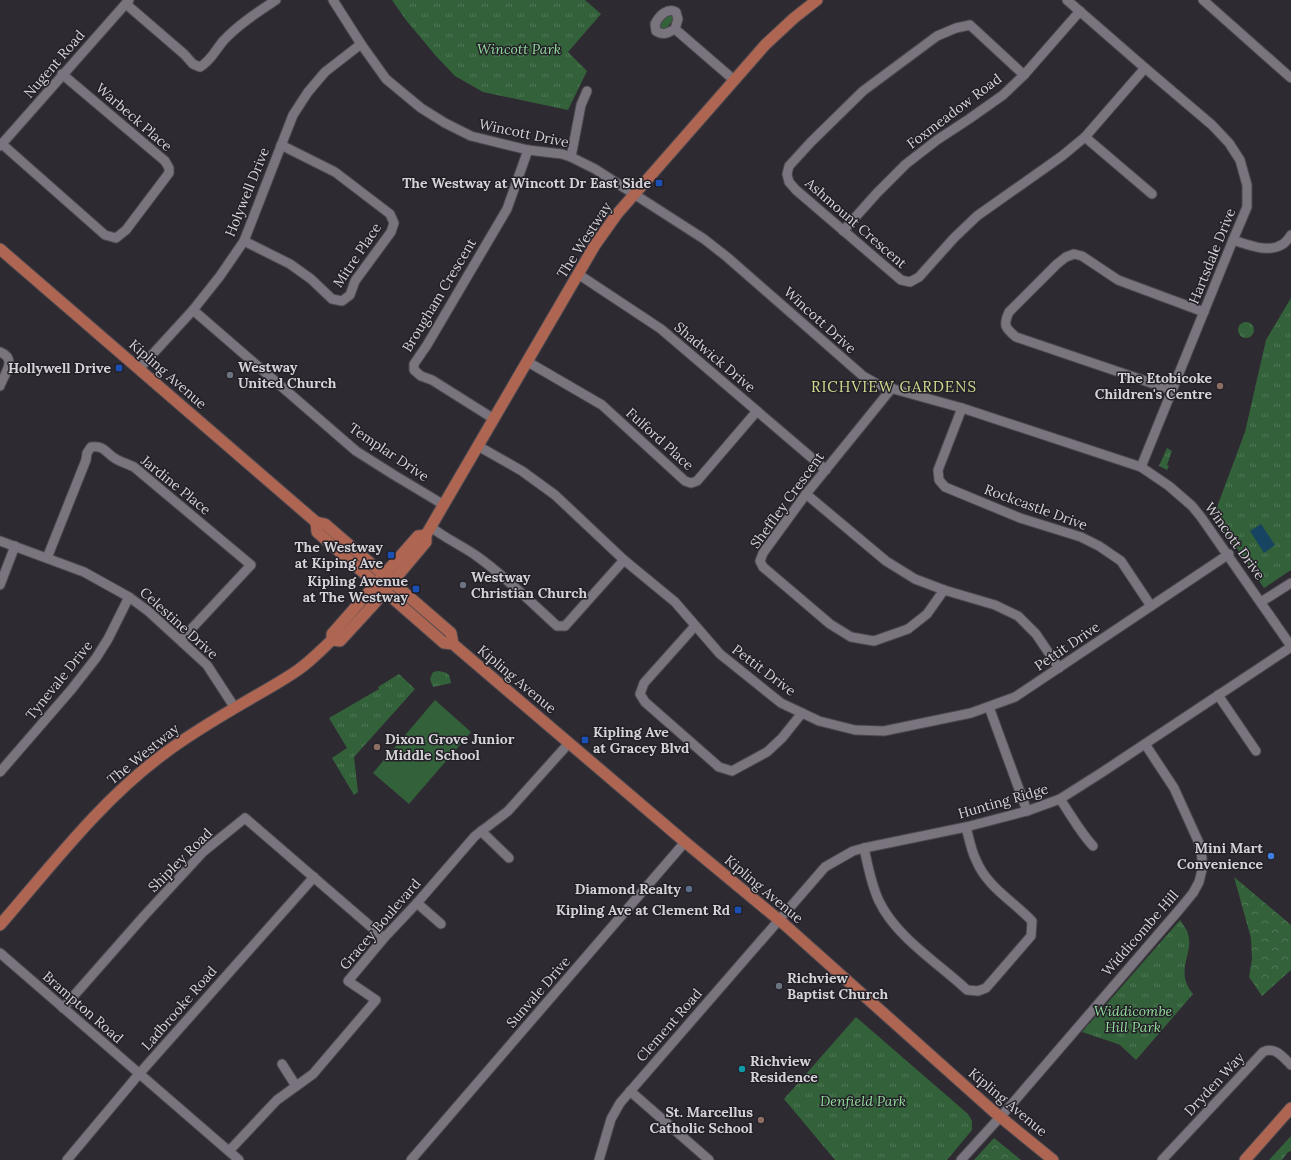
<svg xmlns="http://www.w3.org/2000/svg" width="1291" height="1160" font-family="Lora,serif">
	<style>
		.grass { fill: #33623a }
		.forest { fill: url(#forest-crowns) }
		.park { fill: url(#park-tufts) }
		.water { fill: #164461 }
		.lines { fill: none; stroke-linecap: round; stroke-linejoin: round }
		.minor-casing { stroke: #4b484f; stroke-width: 11 }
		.major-casing { stroke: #4b484f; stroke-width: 13 }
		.minor { stroke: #79747e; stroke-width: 9 }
		.major { stroke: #ae6552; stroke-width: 11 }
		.transit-dot { fill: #1a4fb4; stroke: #242028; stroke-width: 1.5 }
		.worship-dot { fill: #6b7280; stroke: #242028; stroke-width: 1.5 }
		.education-dot { fill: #8d6e63; stroke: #242028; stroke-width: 1.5 }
		.shop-dot { fill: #3f7fe0; stroke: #242028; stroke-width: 1.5 }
		.service-dot { fill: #5c6f8a; stroke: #242028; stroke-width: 1.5 }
		.culture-dot { fill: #0f9aa8; stroke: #242028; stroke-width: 1.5 }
		.labels { text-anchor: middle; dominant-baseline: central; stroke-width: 3; stroke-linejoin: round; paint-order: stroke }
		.park-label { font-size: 14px; font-style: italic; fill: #90db9a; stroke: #242028 }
		.street-label { font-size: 14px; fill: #d4d2d7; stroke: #242028 }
		.poi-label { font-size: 14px; font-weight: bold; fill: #d4d2d7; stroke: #242028; text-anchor: end }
		.neighbourhood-label { font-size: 15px; letter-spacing: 1px; fill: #d1db8e; stroke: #242028 }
	</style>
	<defs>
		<pattern id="forest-crowns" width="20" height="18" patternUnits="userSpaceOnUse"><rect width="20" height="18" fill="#33623a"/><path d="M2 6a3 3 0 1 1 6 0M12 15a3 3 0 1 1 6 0" fill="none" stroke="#507856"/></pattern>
		<pattern id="park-tufts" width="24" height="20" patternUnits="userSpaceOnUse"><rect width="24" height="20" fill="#33623a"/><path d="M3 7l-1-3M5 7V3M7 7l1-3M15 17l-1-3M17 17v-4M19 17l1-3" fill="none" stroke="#507856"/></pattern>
	</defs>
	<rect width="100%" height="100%" fill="#2e2a32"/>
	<polygon class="grass" points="435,700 471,732 409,804 373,773"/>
	<g class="forest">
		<polygon points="1234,877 1291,925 1291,970 1262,996 1249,977 1252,959 1251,938"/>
		<polygon points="1291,1136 1291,1151 1288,1152 1282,1160 1269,1160"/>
		<polygon points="994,1138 1021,1160 974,1160"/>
	</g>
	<g class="park">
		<polygon points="392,0 585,0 601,14 568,52 587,71 568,110 483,92 455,76 436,56 406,20"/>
		<polygon points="671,13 674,19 666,29 661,30 658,26 667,14"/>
		<polygon points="1291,298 1291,570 1264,588 1214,515 1245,432 1266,340"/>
		<circle cx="1246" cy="330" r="8"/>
		<polygon points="1167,448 1172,451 1167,465 1169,466 1167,470 1159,466"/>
		<path d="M438,671c11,2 11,2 13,12l-18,4 -3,-8 3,-7z"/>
		<polygon points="399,674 415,689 354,757 358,792 354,795 332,758 347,748 329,718 379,689 378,687"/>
		<path d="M1180,920c2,3 5,7 7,11 9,23 -14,38 6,63l-57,66 -16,-15 -8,-3 -30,-10z"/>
		<polygon points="856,1017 968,1114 972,1121 972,1130 947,1160 835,1160 784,1099"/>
	</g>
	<polygon class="water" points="1261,524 1275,545 1264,553 1250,531"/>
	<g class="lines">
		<g class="minor-casing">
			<g id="minor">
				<polyline points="333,0 361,44 386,79 421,108 445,123 471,136 528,150 562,154 571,157 595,169 704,239 727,257 863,376 879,385 962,408 1141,467 1169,486 1192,506 1201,517 1291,646"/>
				<polyline points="1067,0 1145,68 1212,125 1229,143 1240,160 1247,185 1247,207 1233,240 1141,467"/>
				<polyline points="1203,0 1291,78"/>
				<path d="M126,4l58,50 9,10 7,3c11,-6 16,-18 24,-27 15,-16 34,-28 52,-40"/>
				<path d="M675,29c-7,4 -12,7 -19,2l-1,-7c4,-8 12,-17 21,-12l2,7 -3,10 59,51"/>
				<polyline points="1024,75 970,25 956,28 937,36 863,91 811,142 789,166 787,174 789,182 796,190 901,280 910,282 919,277 954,238 977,216 1062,156 1085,137 1145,68"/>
				<polyline points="1085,137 1152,194"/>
				<polyline points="2,144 105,235 116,238 126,230 169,173 169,168 165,161 62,74"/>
				<polyline points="0,146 129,0"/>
				<polyline points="571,157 581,105 587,91"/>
				<polyline points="843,231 877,193 906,164 937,140 969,119 1003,95 1024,75 1080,11"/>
				<path d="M1233,240c14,4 35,14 50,4 3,-2 6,-6 8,-9"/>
				<polyline points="244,241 290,264 311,279 332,299 342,301 350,295 355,281 391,232 394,223 390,214 335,172 281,145"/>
				<polyline points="578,274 661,329 826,470"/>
				<polyline points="193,310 356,451 394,475 444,505"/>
				<path d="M0,352c18,7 4,22 0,34"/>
				<polyline points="528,362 602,405 685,481 691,483 697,481 757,411"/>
				<polyline points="139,369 193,310 220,276 244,241 293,115 308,92 325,72 361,44"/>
				<polyline points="892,388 806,494 763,553 760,561 763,567 830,624 851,637 874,641 908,629 927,614 944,590"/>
				<path d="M1172,390l-156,-53c-11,-9 -13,-12 -7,-25l48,-48 9,-7 8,-3 8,2 36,24 86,32"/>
				<polyline points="962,408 938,470 939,480 945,487 1020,518 1081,537 1099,546 1121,561 1151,606"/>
				<polyline points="494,419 432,380 421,376 414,370 414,364 427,345 507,209 528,150"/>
				<polyline points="478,446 522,471 555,495 624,560 675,602 720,654 781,703 819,721 855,730 884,731 971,713 1015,697 1229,554"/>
				<polyline points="806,494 886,561 915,579 944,590 995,605 1018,616 1036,634 1059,668"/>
				<path d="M431,527c15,12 32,19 47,30 28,20 53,45 79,69h8l59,-66"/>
				<polyline points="0,541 84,572 129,597 148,611 207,665 235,708"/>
				<path d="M47,558l39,-98 1,-7 4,-6c14,-2 14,6 25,12 5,3 12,5 18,8l117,98 -70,75"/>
				<polyline points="0,585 15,546"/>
				<polyline points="1261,602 1291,583"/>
				<polyline points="695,626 644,683 640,694 645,702 719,767 732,771 767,752 782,738 802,713"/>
				<polyline points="1218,695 1256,751"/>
				<polyline points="989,707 1027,811"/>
				<polyline points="0,772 71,690 96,658 108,639 129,597"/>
				<path d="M1060,799c11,16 20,33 33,47"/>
				<polyline points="481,831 509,858"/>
				<path d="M864,848c4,18 7,36 15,53 17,36 59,62 88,89l11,1 8,-3 45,-52 1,-15c-19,-20 -45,-34 -56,-61 -5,-10 -7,-22 -10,-33"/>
				<polyline points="417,903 441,924"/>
				<polyline points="0,953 239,1160"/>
				<polyline points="63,1008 144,916 203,852 245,818 384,938"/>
				<polyline points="282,1064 296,1086"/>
				<polyline points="630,1091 709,1160"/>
				<polyline points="229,1151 277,1100 313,1074 376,1000 348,981 384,938 417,903 475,836 508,811 569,743"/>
				<polyline points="67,1160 139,1074 314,877"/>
				<polyline points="411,1160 685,842"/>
				<polyline points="599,1160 611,1119 620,1103 825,867 853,851 864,848 966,827 1027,811 1060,799 1101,773 1291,647"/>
				<polyline points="961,1160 1011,1105 1179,910 1193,893 1199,882 1202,870 1202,858 1199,843 1174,788 1145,744"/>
				<path d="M1162,1160l101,-108c12,-6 20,5 28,13"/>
			</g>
		</g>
		<g class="major-casing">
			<g id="major">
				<polyline points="0,249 316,522 325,524 451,633 453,644"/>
				<polyline points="316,522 317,532 444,643 453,644 685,842 785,925 993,1111 1053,1160"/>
				<polyline points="332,640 340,641 374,604 426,542 426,535 595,245 617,214 765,45 794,18 817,0"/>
				<path d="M0,925c52,-60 101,-125 165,-172 29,-22 61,-40 92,-58 14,-8 28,-16 41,-25 13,-9 23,-20 34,-30v-6l86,-98 8,-1"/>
				<polyline points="1245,1160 1291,1108"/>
			</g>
		</g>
		<use href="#minor" class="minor"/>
		<use href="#major" class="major"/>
	</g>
	<g class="transit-dot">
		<rect x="655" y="179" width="8" height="8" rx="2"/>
		<rect x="115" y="364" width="8" height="8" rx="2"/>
		<rect x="387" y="551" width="8" height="8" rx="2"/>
		<rect x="412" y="585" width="8" height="8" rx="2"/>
		<rect x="581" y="736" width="8" height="8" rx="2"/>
		<rect x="734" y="906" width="8" height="8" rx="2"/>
	</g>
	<g class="worship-dot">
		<circle cx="230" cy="375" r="4"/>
		<circle cx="463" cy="585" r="4"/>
		<circle cx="779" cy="986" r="4"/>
	</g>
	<g class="education-dot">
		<circle cx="1220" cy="386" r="4"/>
		<circle cx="377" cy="747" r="4"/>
		<circle cx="761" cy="1120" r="4"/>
	</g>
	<circle class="shop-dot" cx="1271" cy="856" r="4"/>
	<circle class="service-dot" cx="689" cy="889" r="4"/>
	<circle class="culture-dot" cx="742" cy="1069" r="4"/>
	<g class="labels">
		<g class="park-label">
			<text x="519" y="49">Wincott Park</text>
			<text x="1133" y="1011">Widdicombe<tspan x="1133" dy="16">Hill Park</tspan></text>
			<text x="863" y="1101">Denfield Park</text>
		</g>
		<g class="street-label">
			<text transform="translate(54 64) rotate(-49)">Nugent Road</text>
			<text transform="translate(954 111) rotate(-37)">Foxmeadow Road</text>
			<text transform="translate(134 117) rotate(41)">Warbeck Place</text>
			<text transform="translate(524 133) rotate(12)">Wincott Drive</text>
			<text transform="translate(247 192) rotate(-68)">Holywell Drive</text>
			<text transform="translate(856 223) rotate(41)">Ashmount Crescent</text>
			<text transform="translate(584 240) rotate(-57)">The Westway</text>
			<text transform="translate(357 255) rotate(-56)">Mitre Place</text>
			<text transform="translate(1212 256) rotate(-68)">Hartsdale Drive</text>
			<text transform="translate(439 295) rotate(-59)">Brougham Crescent</text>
			<text transform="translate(820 320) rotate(42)">Wincott Drive</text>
			<text transform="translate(715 357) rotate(40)">Shadwick Drive</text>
			<text transform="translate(168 374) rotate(41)">Kipling Avenue</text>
			<text transform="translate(660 439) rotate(42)">Fulford Place</text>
			<text transform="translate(389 452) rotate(34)">Templar Drive</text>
			<text transform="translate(176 485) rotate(39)">Jardine Place</text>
			<text transform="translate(787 500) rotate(-54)">Sheffley Crescent</text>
			<text transform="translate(1036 507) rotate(20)">Rockcastle Drive</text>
			<text transform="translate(1235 541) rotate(54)">Wincott Drive</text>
			<text transform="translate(179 623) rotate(42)">Celestine Drive</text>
			<text transform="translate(1067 646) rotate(-34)">Pettit Drive</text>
			<text transform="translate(764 670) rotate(37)">Pettit Drive</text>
			<text transform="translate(517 679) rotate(40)">Kipling Avenue</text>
			<text transform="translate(59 680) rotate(-51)">Tynevale Drive</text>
			<text transform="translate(143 754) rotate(-39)">The Westway</text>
			<text transform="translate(1003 801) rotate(-16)">Hunting Ridge</text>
			<text transform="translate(180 860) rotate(-45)">Shipley Road</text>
			<text transform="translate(764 889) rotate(40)">Kipling Avenue</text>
			<text transform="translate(380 924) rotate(-49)">Gracey Boulevard</text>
			<text transform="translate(1140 933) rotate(-49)">Widdicombe Hill</text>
			<text transform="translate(538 992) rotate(-49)">Sunvale Drive</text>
			<text transform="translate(83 1007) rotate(41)">Brampton Road</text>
			<text transform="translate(179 1008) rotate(-49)">Ladbrooke Road</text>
			<text transform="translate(669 1025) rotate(-49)">Clement Road</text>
			<text transform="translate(1214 1084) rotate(-47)">Dryden Way</text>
			<text transform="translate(1008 1102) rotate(40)">Kipling Avenue</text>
		</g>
		<g class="poi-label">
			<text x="651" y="183">The Westway at Wincott Dr East Side</text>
			<text x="238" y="367" text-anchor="start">Westway<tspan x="238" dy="16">United Church</tspan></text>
			<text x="111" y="368">Hollywell Drive</text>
			<text x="1212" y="378">The Etobicoke<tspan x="1212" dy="16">Children's Centre</tspan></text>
			<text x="383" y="547">The Westway<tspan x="383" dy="16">at Kiping Ave</tspan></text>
			<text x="471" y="577" text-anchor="start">Westway<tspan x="471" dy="16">Christian Church</tspan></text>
			<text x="408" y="581">Kipling Avenue<tspan x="408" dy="16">at The Westway</tspan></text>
			<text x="593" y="732" text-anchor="start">Kipling Ave<tspan x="593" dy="16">at Gracey Blvd</tspan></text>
			<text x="385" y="739" text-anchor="start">Dixon Grove Junior<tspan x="385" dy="16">Middle School</tspan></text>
			<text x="1263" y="848">Mini Mart<tspan x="1263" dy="16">Convenience</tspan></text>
			<text x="681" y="889">Diamond Realty</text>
			<text x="730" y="910">Kipling Ave at Clement Rd</text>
			<text x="787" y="978" text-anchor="start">Richview<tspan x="787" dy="16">Baptist Church</tspan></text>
			<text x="750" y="1061" text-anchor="start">Richview<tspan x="750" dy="16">Residence</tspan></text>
			<text x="753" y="1112">St. Marcellus<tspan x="753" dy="16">Catholic School</tspan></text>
		</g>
		<g class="neighbourhood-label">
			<text x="894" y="386">RICHVIEW GARDENS</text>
		</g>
	</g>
</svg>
